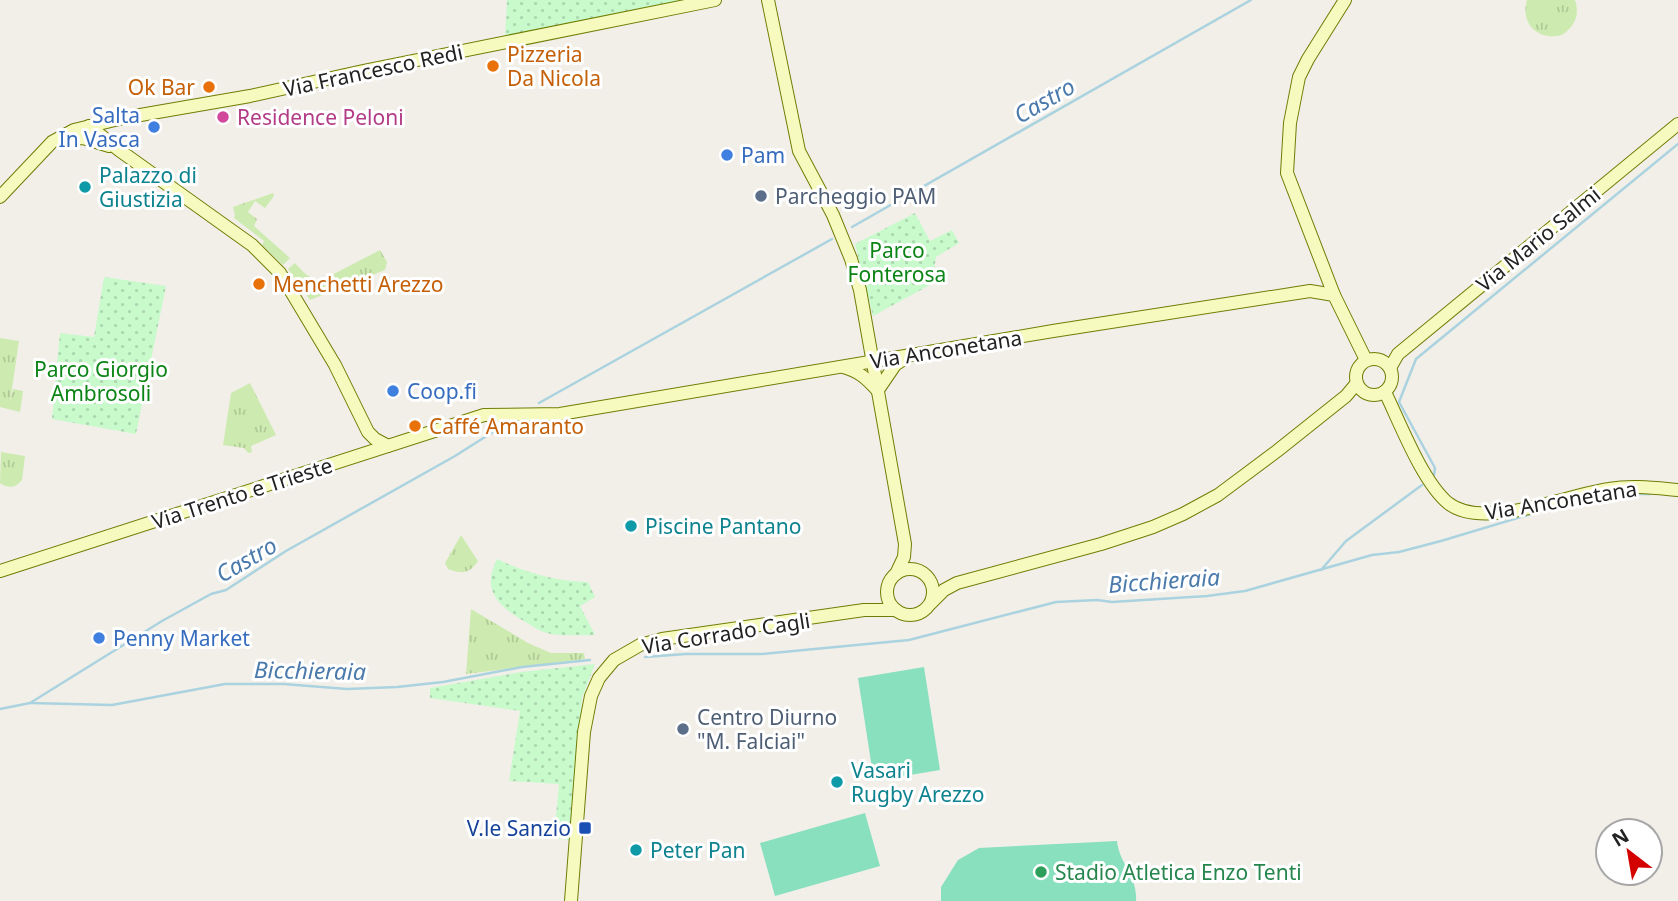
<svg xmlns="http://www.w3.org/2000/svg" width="1678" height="901" font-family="'Noto Sans',sans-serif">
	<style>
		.grass { fill: url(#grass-tufts) }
		.park { fill: url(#park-dots) }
		.pitch { fill: #88e0be }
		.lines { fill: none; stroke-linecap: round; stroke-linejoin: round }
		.stream { stroke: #aad3df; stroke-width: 2.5 }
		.secondary-casing { stroke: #707d05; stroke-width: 14 }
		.secondary { stroke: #f7fabf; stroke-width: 12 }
		.food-dot { fill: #e8710a; stroke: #fff; stroke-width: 2.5 }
		.hotel-dot { fill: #d1479c; stroke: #fff; stroke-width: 2.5 }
		.shop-dot { fill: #3f7fe0; stroke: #fff; stroke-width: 2.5 }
		.culture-dot { fill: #0f9aa8; stroke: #fff; stroke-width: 2.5 }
		.service-dot { fill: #5c6f8a; stroke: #fff; stroke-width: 2.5 }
		.transit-dot { fill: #1a4fb4; stroke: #fff; stroke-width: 2.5 }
		.leisure-dot { fill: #2e9e5b; stroke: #fff; stroke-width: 2.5 }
		.labels { text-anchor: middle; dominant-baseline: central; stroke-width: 6; stroke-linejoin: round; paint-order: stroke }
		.food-label { font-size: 21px; fill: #c56008; stroke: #fff; text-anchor: start }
		.street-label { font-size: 21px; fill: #222; stroke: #fff }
		.shop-label { font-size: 21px; fill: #366cbe; stroke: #fff; text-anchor: start }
		.hotel-label { font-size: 21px; fill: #b23c85; stroke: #fff; text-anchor: start }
		.culture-label { font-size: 21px; fill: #0d838f; stroke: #fff; text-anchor: start }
		.service-label { font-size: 21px; fill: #4e5e75; stroke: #fff; text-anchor: start }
		.park-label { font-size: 21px; fill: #0c8416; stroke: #fff }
		.transit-label { font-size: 21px; fill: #164399; stroke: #fff; text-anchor: end }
		.leisure-label { font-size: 21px; fill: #27864d; stroke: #fff; text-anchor: start }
		.water-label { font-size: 23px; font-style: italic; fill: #4a7aab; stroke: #fff }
	</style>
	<defs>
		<pattern id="grass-tufts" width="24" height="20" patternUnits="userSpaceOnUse" patternTransform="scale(1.75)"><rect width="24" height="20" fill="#cdebb0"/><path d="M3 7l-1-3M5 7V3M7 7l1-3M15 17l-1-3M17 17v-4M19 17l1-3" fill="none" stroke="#b0c997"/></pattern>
		<pattern id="park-dots" width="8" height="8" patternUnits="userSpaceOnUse" patternTransform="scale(1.75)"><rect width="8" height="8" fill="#c8facc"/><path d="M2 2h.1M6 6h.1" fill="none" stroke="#acd6af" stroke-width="1.8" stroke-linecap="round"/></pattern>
	</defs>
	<rect width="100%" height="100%" fill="#f2efe9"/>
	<g class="grass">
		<path d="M1527,0h48c5,15 0,26 -13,35 -24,6 -42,-11 -35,-35z"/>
		<polygon points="273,193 274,196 265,208 255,201 248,212 257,219 254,226 290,258 283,265 262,245 264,241 234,218 235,215 233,207"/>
		<path d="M380,250l7,12 -2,8 -75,30 -22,-31 7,-6c9,10 15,18 29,16z"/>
		<polygon points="0,338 19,341 10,402 13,389 23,391 20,412 0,407"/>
		<polygon points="250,383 276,435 251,446 252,452 248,453 244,448 223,445 231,393"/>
		<path d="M1,452l24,4 -3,24c-6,8 -14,9 -22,3z"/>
		<path d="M461,535l17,26c-8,13 -17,13 -30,8l-3,-6z"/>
		<polygon points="471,609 528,643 551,653 584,653 585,659 466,674"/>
	</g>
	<g class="park">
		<polygon points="507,0 695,0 505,39"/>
		<polygon points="915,213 930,241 952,230 959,243 936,257 934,271 939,280 873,316 855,244"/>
		<polygon points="104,277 166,286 136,434 52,419 60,333 94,337"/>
		<path d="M497,559c30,14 58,22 91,23l7,15 -15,9 15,29c-14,0 -30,1 -44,-1 -11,-2 -20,-9 -29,-14 -26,-16 -40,-30 -25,-61z"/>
		<polygon points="595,664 582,698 569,840 554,838 559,784 509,781 520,711 430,698 430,688 521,672"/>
	</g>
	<g class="pitch">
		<polygon points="924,667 940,770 874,781 858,678"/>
		<polygon points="865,813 880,866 775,896 760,843"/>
		<path d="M1117,841c2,22 21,36 19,60h-195v-14l17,-27 21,-12z"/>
	</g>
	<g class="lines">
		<g class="stream">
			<polyline points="852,227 1251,0"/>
			<polyline points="539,403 832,239"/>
			<polyline points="1434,475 1435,468 1399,402 1416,359 1678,144"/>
			<polyline points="1615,494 1650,494"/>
			<polyline points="1321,570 1346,541 1422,485"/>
			<polyline points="645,657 686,654 762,654 909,640 1056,602 1097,600 1112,602 1207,596 1245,591 1372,555 1399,552 1441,541 1541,511"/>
			<polyline points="30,703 112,705 225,684 284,684 347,689 397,687 443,682 522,667 590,660"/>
			<polyline points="0,709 30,703 162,621 211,594 226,590 286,551 455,456 504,425"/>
		</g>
		<g class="secondary-casing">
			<g id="secondary">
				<polyline points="768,0 799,151 833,215 851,259 860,290 905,544 904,557 896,574"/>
				<polyline points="89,126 119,150 252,245 280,273 335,365 368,432 375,439 388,446"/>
				<polyline points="59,140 83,138 109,146"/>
				<polyline points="0,197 52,142 74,130 123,118 250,96 363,71 715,0"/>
				<polyline points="1334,295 1287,173 1290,123 1299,77 1308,59 1345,0"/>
				<circle cx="1374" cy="377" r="18"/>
				<path d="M843,367c16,4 24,12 35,24"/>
				<polyline points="1390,368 1398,354 1678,124"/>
				<polyline points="878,390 895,365 907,357"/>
				<path d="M1385,392c15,31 37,89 63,111 35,28 119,-8 161,-14 23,-4 46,-1 69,1"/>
				<circle cx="910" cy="592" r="23"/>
				<polyline points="0,571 484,415 560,414 1053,331 1310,291 1334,295 1366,360"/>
				<polyline points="931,603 944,590 957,583 1101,544 1153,527 1183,514 1218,495 1277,451 1346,396 1356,384"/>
				<polyline points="571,901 584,732 591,696 599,678 614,660 640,645 662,639 864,610 896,610"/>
			</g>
		</g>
		<use href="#secondary" class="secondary"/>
	</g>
	<g class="food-dot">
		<circle cx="493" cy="66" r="7"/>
		<circle cx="209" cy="87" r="7"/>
		<circle cx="259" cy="284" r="7"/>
		<circle cx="415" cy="426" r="7"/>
	</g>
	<circle class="hotel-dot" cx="223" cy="117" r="7"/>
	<g class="shop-dot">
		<circle cx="154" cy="127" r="7"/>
		<circle cx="727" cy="155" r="7"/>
		<circle cx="393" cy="391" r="7"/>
		<circle cx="99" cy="638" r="7"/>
	</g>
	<g class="culture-dot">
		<circle cx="85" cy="187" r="7"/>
		<circle cx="631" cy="526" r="7"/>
		<circle cx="837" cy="782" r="7"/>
		<circle cx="636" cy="850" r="7"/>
	</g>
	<g class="service-dot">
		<circle cx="761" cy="196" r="7"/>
		<circle cx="683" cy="729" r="7"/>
	</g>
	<rect class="transit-dot" x="578" y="821" width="14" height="14" rx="3.5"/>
	<circle class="leisure-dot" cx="1041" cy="872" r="7"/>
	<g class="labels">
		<g class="food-label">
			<text x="507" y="54">Pizzeria<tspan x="507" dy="24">Da Nicola</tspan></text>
			<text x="195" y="87" text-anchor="end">Ok Bar</text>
			<text x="273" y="284">Menchetti Arezzo</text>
			<text x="429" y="426">Caffé Amaranto</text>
		</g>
		<g class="street-label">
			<text transform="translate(373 70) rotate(-12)">Via Francesco Redi</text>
			<text transform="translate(1538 239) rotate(-39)">Via Mario Salmi</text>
			<text transform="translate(946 349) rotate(-9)">Via Anconetana</text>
			<text transform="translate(242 493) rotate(-18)">Via Trento e Trieste</text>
			<text transform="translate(1561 500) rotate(-9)">Via Anconetana</text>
			<text transform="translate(726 633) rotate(-9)">Via Corrado Cagli</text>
		</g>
		<g class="shop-label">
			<text x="140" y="115" text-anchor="end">Salta<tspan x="140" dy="24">In Vasca</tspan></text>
			<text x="741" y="155">Pam</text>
			<text x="407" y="391">Coop.fi</text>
			<text x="113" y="638">Penny Market</text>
		</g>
		<g class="hotel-label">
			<text x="237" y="117">Residence Peloni</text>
		</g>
		<g class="culture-label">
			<text x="99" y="175">Palazzo di<tspan x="99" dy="24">Giustizia</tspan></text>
			<text x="645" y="526">Piscine Pantano</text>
			<text x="851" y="770">Vasari<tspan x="851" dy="24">Rugby Arezzo</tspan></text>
			<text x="650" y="850">Peter Pan</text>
		</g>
		<g class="service-label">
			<text x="775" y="196">Parcheggio PAM</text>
			<text x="697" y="717">Centro Diurno<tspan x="697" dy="24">"M. Falciai"</tspan></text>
		</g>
		<g class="park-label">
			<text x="897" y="250">Parco<tspan x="897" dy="24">Fonterosa</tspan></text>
			<text x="101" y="369">Parco Giorgio<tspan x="101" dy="24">Ambrosoli</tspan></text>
		</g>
		<g class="transit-label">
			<text x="571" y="828">V.le Sanzio</text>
		</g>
		<g class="leisure-label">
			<text x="1055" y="872">Stadio Atletica Enzo Tenti</text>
		</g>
		<g class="water-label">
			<text transform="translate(1044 100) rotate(-30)">Castro</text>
			<text transform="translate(246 559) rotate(-30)">Castro</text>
			<text transform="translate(1164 580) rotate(-4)">Bicchieraia</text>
			<text transform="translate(310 670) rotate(1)">Bicchieraia</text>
		</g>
	</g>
	<g transform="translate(1629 852) rotate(329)"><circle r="33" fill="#ffffff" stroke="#a7a7a7" stroke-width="2"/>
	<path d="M0-5L12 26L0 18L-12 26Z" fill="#d40000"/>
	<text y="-10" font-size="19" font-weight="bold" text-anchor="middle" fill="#222222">N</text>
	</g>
</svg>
